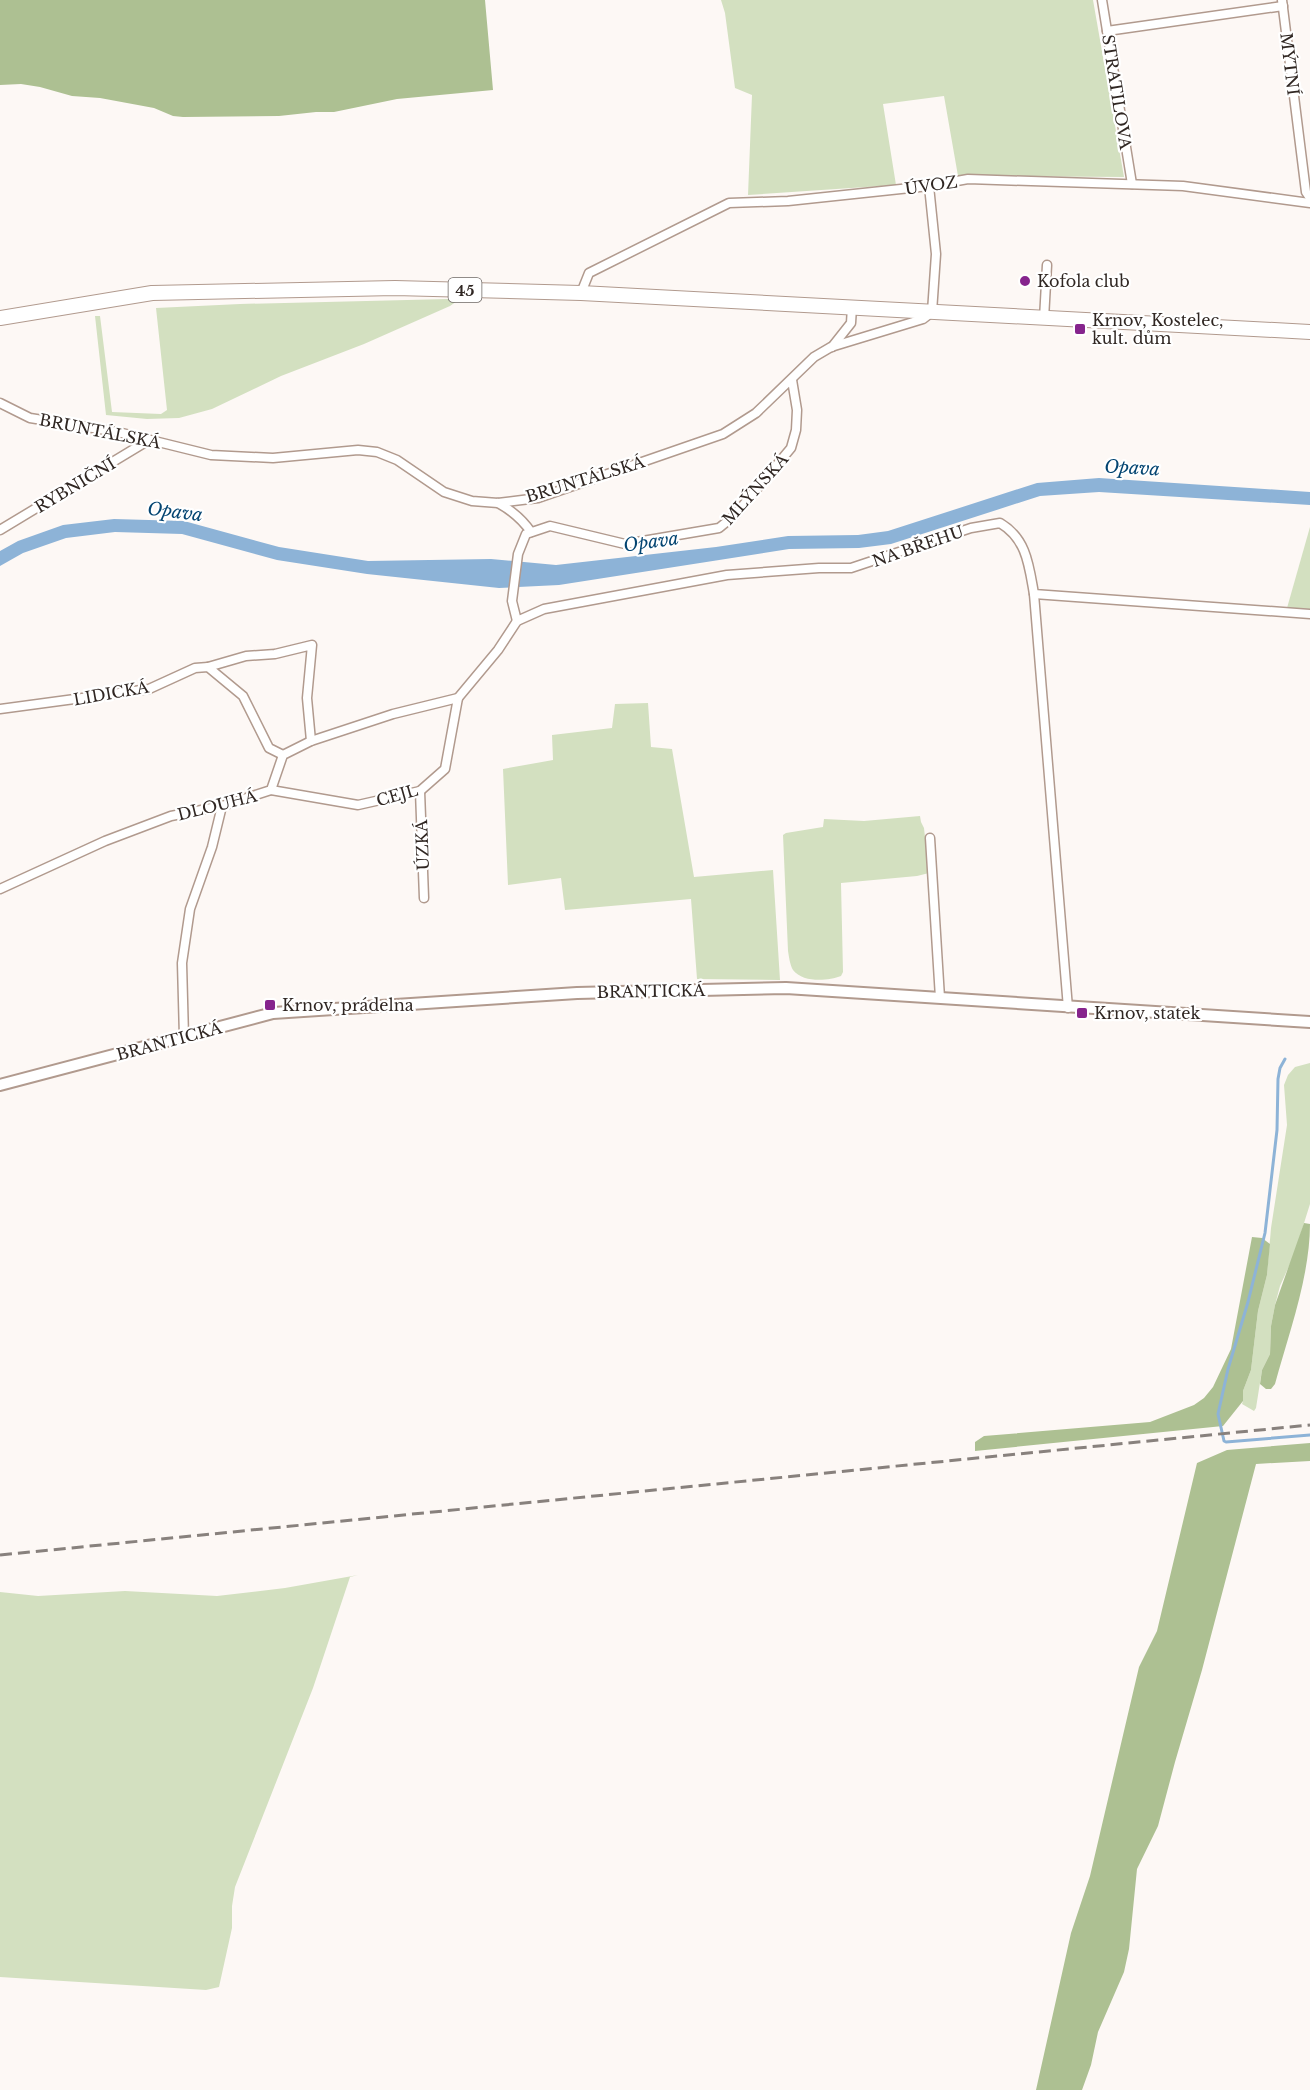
<svg xmlns="http://www.w3.org/2000/svg" width="1310" height="2090" font-family="'Libre Baskerville',serif">
	<style>
		.green { fill: #d3e0c0 }
		.forest { fill: #adc092 }
		.water { fill: #8db3d7 }
		.lines { fill: none; stroke-linecap: round; stroke-linejoin: round }
		.stream { stroke: #8db3d7; stroke-width: 3 }
		.minor-casing { stroke: #b19a8e; stroke-width: 11 }
		.tertiary-casing { stroke: #b19a8e; stroke-width: 14 }
		.primary-casing { stroke: #b19a8e; stroke-width: 16 }
		.minor { stroke: #fff; stroke-width: 8 }
		.tertiary { stroke: #fff; stroke-width: 10 }
		.primary { stroke: #fff; stroke-width: 14 }
		.rail { stroke: #88817d; stroke-width: 3; stroke-dasharray: 12 6; stroke-linecap: butt }
		.poi-dot { fill: #86248d; stroke: #fff; stroke-width: 2 }
		.labels { text-anchor: middle; dominant-baseline: central; stroke-width: 4.5; stroke-linejoin: round; paint-order: stroke }
		.shield { fill: #fff; stroke: #6e6865; stroke-width: 1.5 }
		.shield-label { font-size: 15px; font-weight: bold; fill: #302723 }
		.street-label { font-size: 16px; fill: #302723; stroke: #fff }
		.poi-label { font-size: 16px; fill: #302723; stroke: #fff; text-anchor: start }
		.water-label { font-size: 18px; font-style: italic; fill: #034471; stroke: #fff }
	</style>
	<rect width="100%" height="100%" fill="#fdf8f5"/>
	<g class="green">
		<polygon points="721,0 1093,0 1124,177 958,176 944,96 883,104 896,185 748,195 752,95 735,88 725,13"/>
		<polygon points="448,299 457,301 450,306 364,344 281,376 212,409 179,418 147,419 106,415 95,316 100,316 112,412 161,414 167,410 156,308 240,304"/>
		<polygon points="1310,527 1310,610 1287,608"/>
		<polygon points="648,703 651,747 672,749 694,877 773,870 780,980 697,979 691,899 565,910 561,878 508,885 503,769 553,760 552,735 612,728 615,704"/>
		<path d="M920,816l1,6 3,6 5,45 -12,3 -76,7 2,89 -2,4c-13,5 -38,7 -48,-6 -3,-5 -4,-13 -5,-19l-5,-116 3,-2 37,-6 1,-8 40,2z"/>
		<polygon points="1310,1063 1310,1204 1294,1255 1280,1286 1275,1305 1271,1326 1270,1354 1262,1370 1256,1408 1254,1411 1242,1404 1243,1401 1243,1391 1251,1370 1258,1311 1267,1275 1271,1228 1287,1125 1284,1085 1288,1075 1295,1067"/>
		<polygon points="358,1575 350,1577 313,1688 235,1887 232,1906 232,1928 219,1987 206,1990 0,1977 0,1592 38,1596 125,1591 217,1596 285,1588"/>
	</g>
	<g class="forest">
		<polygon points="0,0 485,0 493,90 397,99 334,112 316,112 279,116 183,117 173,116 154,108 100,98 72,96 40,87 21,84 0,85"/>
		<path d="M1304,1223l6,1c0,52 -21,109 -35,160l-4,5h-5l-6,-5 2,-14 8,-16 1,-28 4,-21z"/>
		<polygon points="1252,1237 1262,1238 1270,1244 1267,1275 1258,1311 1251,1370 1243,1391 1243,1401 1223,1426 975,1451 975,1442 984,1436 1150,1422 1194,1405 1204,1398 1213,1387 1231,1349"/>
		<polygon points="1310,1443 1310,1461 1256,1464 1202,1670 1175,1762 1158,1826 1137,1869 1129,1949 1124,1972 1098,2032 1091,2065 1082,2090 1036,2090 1071,1933 1090,1876 1139,1667 1157,1631 1197,1463 1227,1450"/>
	</g>
	<polygon class="water" points="1099,478 1310,492 1310,505 1099,492 1040,496 891,544 859,548 789,549 559,585 499,588 367,574 277,560 182,534 115,532 66,538 23,553 0,566 0,551 18,541 63,525 114,519 184,521 279,547 368,561 491,559 556,565 716,547 788,536 858,535 888,531 1037,483"/>
	<g class="lines">
		<polyline class="stream" points="1285,1059 1280,1068 1278,1079 1277,1130 1265,1233 1248,1302 1228,1369 1218,1414 1224,1441 1226,1442 1310,1435"/>
		<g class="minor-casing">
			<g id="minor">
				<polyline points="1102,0 1132,184"/>
				<polyline points="1282,0 1306,192 1310,198"/>
				<polyline points="1107,31 1283,6"/>
				<polyline points="581,293 589,273 729,203 788,201 929,186 968,179 1183,186 1310,203"/>
				<polyline points="1044,319 1047,265"/>
				<polyline points="832,347 851,323 852,307"/>
				<polyline points="0,403 30,418 118,432 211,455 273,458 358,450 377,452 397,460 444,492 472,501 498,503 538,498 723,434 756,413 814,357 831,347 923,319 932,312 936,254 929,186"/>
				<path d="M498,503c15,8 24,16 33,29"/>
				<polyline points="0,530 149,440"/>
				<polyline points="1034,594 1068,1008"/>
				<polyline points="517,621 512,601 518,554 526,534 550,526 625,544 719,528 735,515 791,448 796,430 797,410 792,380"/>
				<polyline points="208,667 246,656 275,654 312,645 307,698 311,741"/>
				<polyline points="0,709 149,689 195,668 208,667 243,696 269,748 283,755"/>
				<polyline points="271,790 358,805 420,791 445,769 458,698"/>
				<polyline points="420,791 424,898"/>
				<polyline points="930,838 940,998"/>
				<path d="M0,889l105,-48 66,-25 51,-10 49,-16 12,-35 28,-14 82,-27 65,-16 40,-48 19,-29 27,-12 183,-34 92,-7h32l120,-40 29,-5c27,16 29,43 34,71l276,20"/>
				<polyline points="184,1037 182,963 190,909 212,847 222,806"/>
			</g>
		</g>
		<g class="tertiary-casing">
			<polyline id="tertiary" points="0,1085 273,1013 577,993 786,988 1310,1022"/>
		</g>
		<g class="primary-casing">
			<polyline id="primary" points="0,318 152,293 395,288 581,293 1310,332"/>
		</g>
		<use href="#minor" class="minor"/>
		<use href="#tertiary" class="tertiary"/>
		<use href="#primary" class="primary"/>
		<polyline class="rail" points="0,1555 1310,1425"/>
	</g>
	<g class="poi-dot">
		<circle cx="1025" cy="281" r="6"/>
		<rect x="1074" y="323" width="12" height="12" rx="3"/>
		<rect x="264" y="999" width="12" height="12" rx="3"/>
		<rect x="1076" y="1007" width="12" height="12" rx="3"/>
	</g>
	<g class="labels">
		<rect class="shield" x="448.5" y="278" width="33" height="24" rx="4.5"/>
		<g class="shield-label">
			<text x="465" y="290">45</text>
		</g>
		<g class="street-label">
			<text transform="translate(1290 64) rotate(83)">MÝTNÍ</text>
			<text transform="translate(1117 92) rotate(81)">STRATILOVA</text>
			<text transform="translate(931 185) rotate(-8)">ÚVOZ</text>
			<text transform="translate(100 431) rotate(11)">BRUNTÁLSKÁ</text>
			<text transform="translate(585 479) rotate(-17)">BRUNTÁLSKÁ</text>
			<text transform="translate(75 485) rotate(-31)">RYBNIČNÍ</text>
			<text transform="translate(755 489) rotate(-48)">MLÝNSKÁ</text>
			<text transform="translate(918 546) rotate(-19)">NA BŘEHU</text>
			<text transform="translate(111 693) rotate(-10)">LIDICKÁ</text>
			<text transform="translate(397 795) rotate(-16)">CEJL</text>
			<text transform="translate(217 805) rotate(-14)">DLOUHÁ</text>
			<text transform="translate(422 845) rotate(-92)">ÚZKÁ</text>
			<text transform="translate(651 991) rotate(-1)">BRANTICKÁ</text>
			<text transform="translate(169 1041) rotate(-15)">BRANTICKÁ</text>
		</g>
		<g class="poi-label">
			<text x="1037" y="281">Kofola club</text>
			<text x="1092" y="320">Krnov, Kostelec,<tspan x="1092" dy="18">kult. dům</tspan></text>
			<text x="282" y="1005">Krnov, prádelna</text>
			<text x="1094" y="1013">Krnov, statek</text>
		</g>
		<g class="water-label">
			<text transform="translate(1132 468) rotate(3)">Opava</text>
			<text transform="translate(175 512) rotate(7)">Opava</text>
			<text transform="translate(651 542) rotate(-8)">Opava</text>
		</g>
	</g>
</svg>
